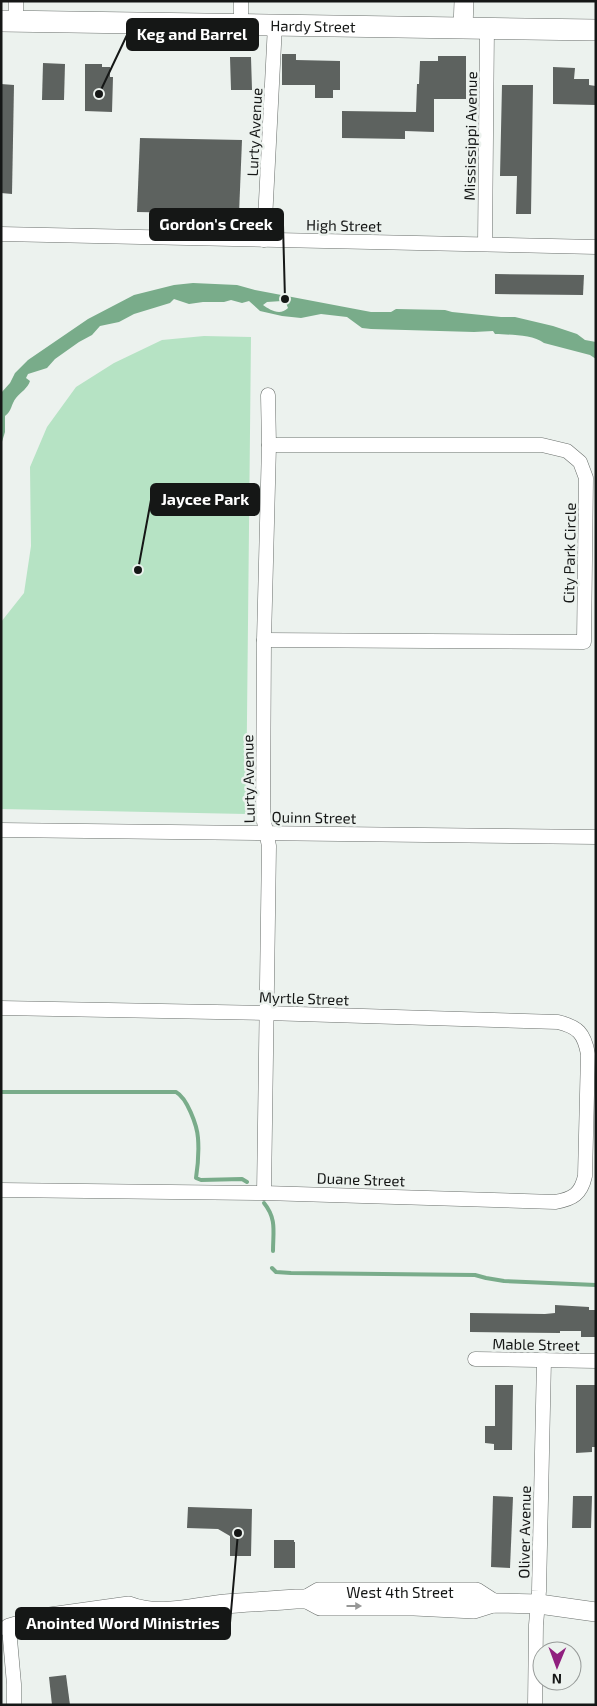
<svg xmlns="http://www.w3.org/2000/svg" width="597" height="1706" font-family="'Exo 2',sans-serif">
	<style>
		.green { fill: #b6e3c4 }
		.water { fill: #79ac8a; fill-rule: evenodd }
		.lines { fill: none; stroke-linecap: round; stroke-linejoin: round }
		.stream { stroke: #79ac8a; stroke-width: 4 }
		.building { fill: #5d625f }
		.street-casing { stroke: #6b706d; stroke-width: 15 }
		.secondary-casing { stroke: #6b706d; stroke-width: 20 }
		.primary-casing { stroke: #6b706d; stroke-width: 22 }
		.street { stroke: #fff; stroke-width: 14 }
		.secondary { stroke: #fff; stroke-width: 19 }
		.primary { stroke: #fff; stroke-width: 21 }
		.oneway { fill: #969796 }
		.labels { text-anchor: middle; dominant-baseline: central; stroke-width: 5; stroke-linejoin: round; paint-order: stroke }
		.street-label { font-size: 15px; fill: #151716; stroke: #ecf2ee }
		.leader { fill: none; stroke: #151716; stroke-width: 2 }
		.callout-dot { fill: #151716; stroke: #ecf2ee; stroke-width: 2 }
		.callout { fill: #151716; stroke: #151716; stroke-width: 2 }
		.callout-label { font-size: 16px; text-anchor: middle; font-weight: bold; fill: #fff }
	</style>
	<rect width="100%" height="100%" fill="#ecf2ee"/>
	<polygon class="green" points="204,336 251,337 246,814 1,809 1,622 24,593 31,546 30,467 47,427 76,387 114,363 162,340"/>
	<path class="water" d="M193,283l44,2 18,5 116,22h20l5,-3 49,1 7,2 49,5h14l38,9 24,8 8,6 11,2v17l-6,-4 -46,-12c-12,-9 -35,-8 -49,-9l-2,-3 -19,1 -103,-3 -9,-1 -15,-11 -26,-3 -20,4 -19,-2 -22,-5 -11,-10 -7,2 -11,-3 -7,2h-21l-14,2 -15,-5 -4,4 -36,11 -15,8 -19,4 -8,9 -13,7 -24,17 -8,9 -19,6 -2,4 4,3c-2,7 -9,11 -14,17 -5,6 -4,13 -11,18v16l-4,13v-52l9,-10 5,-10 13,-13 60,-41 46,-24 40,-10zM282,301l4,2 2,5c-8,8 -18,2 -25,-3l4,-3z"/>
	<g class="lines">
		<g class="stream">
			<path d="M1,1092h175c11,6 21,33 22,46 1,13 0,27 -2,40l5,2 41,-1 5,3"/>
			<path d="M264,1203c13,16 9,29 9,48"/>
			<polyline points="272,1268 276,1272 291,1273 475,1275 486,1278 504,1281 596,1285"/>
		</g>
	</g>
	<g class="building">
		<polygon points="282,54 296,54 296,60 340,61 340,90 333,90 333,98 315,98 315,85 282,85"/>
		<polygon points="438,56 466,56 466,99 434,99 434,132 405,131 405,139 342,138 342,111 416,112 417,84 419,84 420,61 438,61"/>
		<polygon points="230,57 251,57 252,90 231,90"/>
		<polygon points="43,63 65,64 64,100 42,100"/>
		<polygon points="85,64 102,64 102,67 110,67 110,77 113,77 112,112 85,111"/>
		<polygon points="553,67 575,68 574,79 589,79 589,85 596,86 596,105 553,104"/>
		<polygon points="1,84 14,85 12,194 1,193"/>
		<polygon points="502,85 533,85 531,214 516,214 517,176 500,176"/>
		<polygon points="140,138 242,140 239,214 137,212"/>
		<polygon points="495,274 584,275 583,295 495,294"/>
		<polygon points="555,1305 589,1307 589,1310 596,1310 596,1337 581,1337 581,1331 560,1331 560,1333 470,1332 470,1313 545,1314 555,1313"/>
		<polygon points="495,1385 513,1385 512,1450 494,1450 494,1444 485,1443 485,1426 495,1426"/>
		<polygon points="576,1385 596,1385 595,1447 592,1447 592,1452 576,1453"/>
		<polygon points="493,1496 513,1497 510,1568 491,1567"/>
		<polygon points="573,1496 592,1496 591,1528 572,1528"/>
		<polygon points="188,1507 252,1509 251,1556 230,1556 230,1536 218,1529 187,1528"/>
		<polygon points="274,1540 294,1540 294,1542 295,1542 295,1568 274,1568"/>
		<polygon points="66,1675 70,1705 52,1705 49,1677"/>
	</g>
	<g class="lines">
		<g class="street-casing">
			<g id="street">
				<polyline points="16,21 16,1"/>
				<polyline points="241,25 241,1"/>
				<polyline points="1,234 596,247"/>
				<polyline points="264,240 275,25"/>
				<polyline points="485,244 487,28"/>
				<polyline points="264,640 584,642 586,478 580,462 567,451 542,445 269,445"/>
				<polyline points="1,830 596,837"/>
				<path d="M1,1008l265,5 292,9c20,5 26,11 30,32l-3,122c-4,18 -12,23 -30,26l-291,-9 -263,-3"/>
				<polyline points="264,1193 269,846 263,817 264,640 269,445 268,395"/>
				<polyline points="475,1359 596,1361"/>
				<polyline points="9,1628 14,1684 14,1705"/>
				<polyline points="535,1705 536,1625 539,1591 544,1360"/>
			</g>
		</g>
		<g class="secondary-casing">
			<g id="secondary">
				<polyline points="463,28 464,1"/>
				<path id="s1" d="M307,1599l12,-7h157l17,11"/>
				<polyline points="70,1627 131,1620 142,1612"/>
				<path d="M9,1628l34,-10 86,-12c30,12 65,1 96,-2 24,-2 47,-3 71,-5h11l13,7h94l60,3 19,-6 46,1 57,8"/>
			</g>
		</g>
		<g class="primary-casing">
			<g id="primary">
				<path id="s2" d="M1,21l595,9"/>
			</g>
		</g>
		<use href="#street" class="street"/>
		<use href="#secondary" class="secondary"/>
		<use href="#primary" class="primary"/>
	</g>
	<defs><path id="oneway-solid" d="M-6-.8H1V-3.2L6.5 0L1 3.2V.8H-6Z" transform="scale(1.25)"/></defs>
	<use class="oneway" href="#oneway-solid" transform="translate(354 1606)"/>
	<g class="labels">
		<g class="street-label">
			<text stroke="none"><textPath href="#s2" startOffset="312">Hardy Street</textPath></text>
			<text transform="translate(254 132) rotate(-87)">Lurty Avenue</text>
			<text transform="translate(470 136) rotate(-89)">Mississippi Avenue</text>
			<text transform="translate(344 225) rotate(1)">High Street</text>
			<text transform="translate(569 553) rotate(-89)">City Park Circle</text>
			<text transform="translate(248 779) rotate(-91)">Lurty Avenue</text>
			<text transform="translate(314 817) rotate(1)">Quinn Street</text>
			<text transform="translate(304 998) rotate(2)">Myrtle Street</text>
			<text transform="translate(361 1179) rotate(2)">Duane Street</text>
			<text transform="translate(536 1344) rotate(1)">Mable Street</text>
			<text transform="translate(524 1532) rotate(-89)">Oliver Avenue</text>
			<text stroke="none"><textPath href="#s1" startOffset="95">West 4th Street</textPath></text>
		</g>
	</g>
	<path class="leader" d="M99 94L127 35M285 299L283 225M138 570L151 500M238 1533L230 1623"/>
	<g class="callout-dot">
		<circle cx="99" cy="94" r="5"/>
		<circle cx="285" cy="299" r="5"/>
		<circle cx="138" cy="570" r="5"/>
		<circle cx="238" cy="1533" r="5"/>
	</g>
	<g class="callout">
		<rect x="127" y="19" width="131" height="31" rx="5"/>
		<rect x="150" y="209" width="133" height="31" rx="5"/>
		<rect x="151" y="484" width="108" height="31" rx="5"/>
		<rect x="16" y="1608" width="214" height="31" rx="5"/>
	</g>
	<g class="callout-label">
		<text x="192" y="40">Keg and Barrel</text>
		<text x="216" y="230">Gordon's Creek</text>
		<text x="205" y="505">Jaycee Park</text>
		<text x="123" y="1629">Anointed Word Ministries</text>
	</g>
	<rect width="597" height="1706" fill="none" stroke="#151716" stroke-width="5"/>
	<g transform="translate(557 1666) rotate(181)"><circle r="24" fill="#ecf2ee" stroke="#969a98"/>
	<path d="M0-4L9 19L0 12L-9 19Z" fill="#901f7f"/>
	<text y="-8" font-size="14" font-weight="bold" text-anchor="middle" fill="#151716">N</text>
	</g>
</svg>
